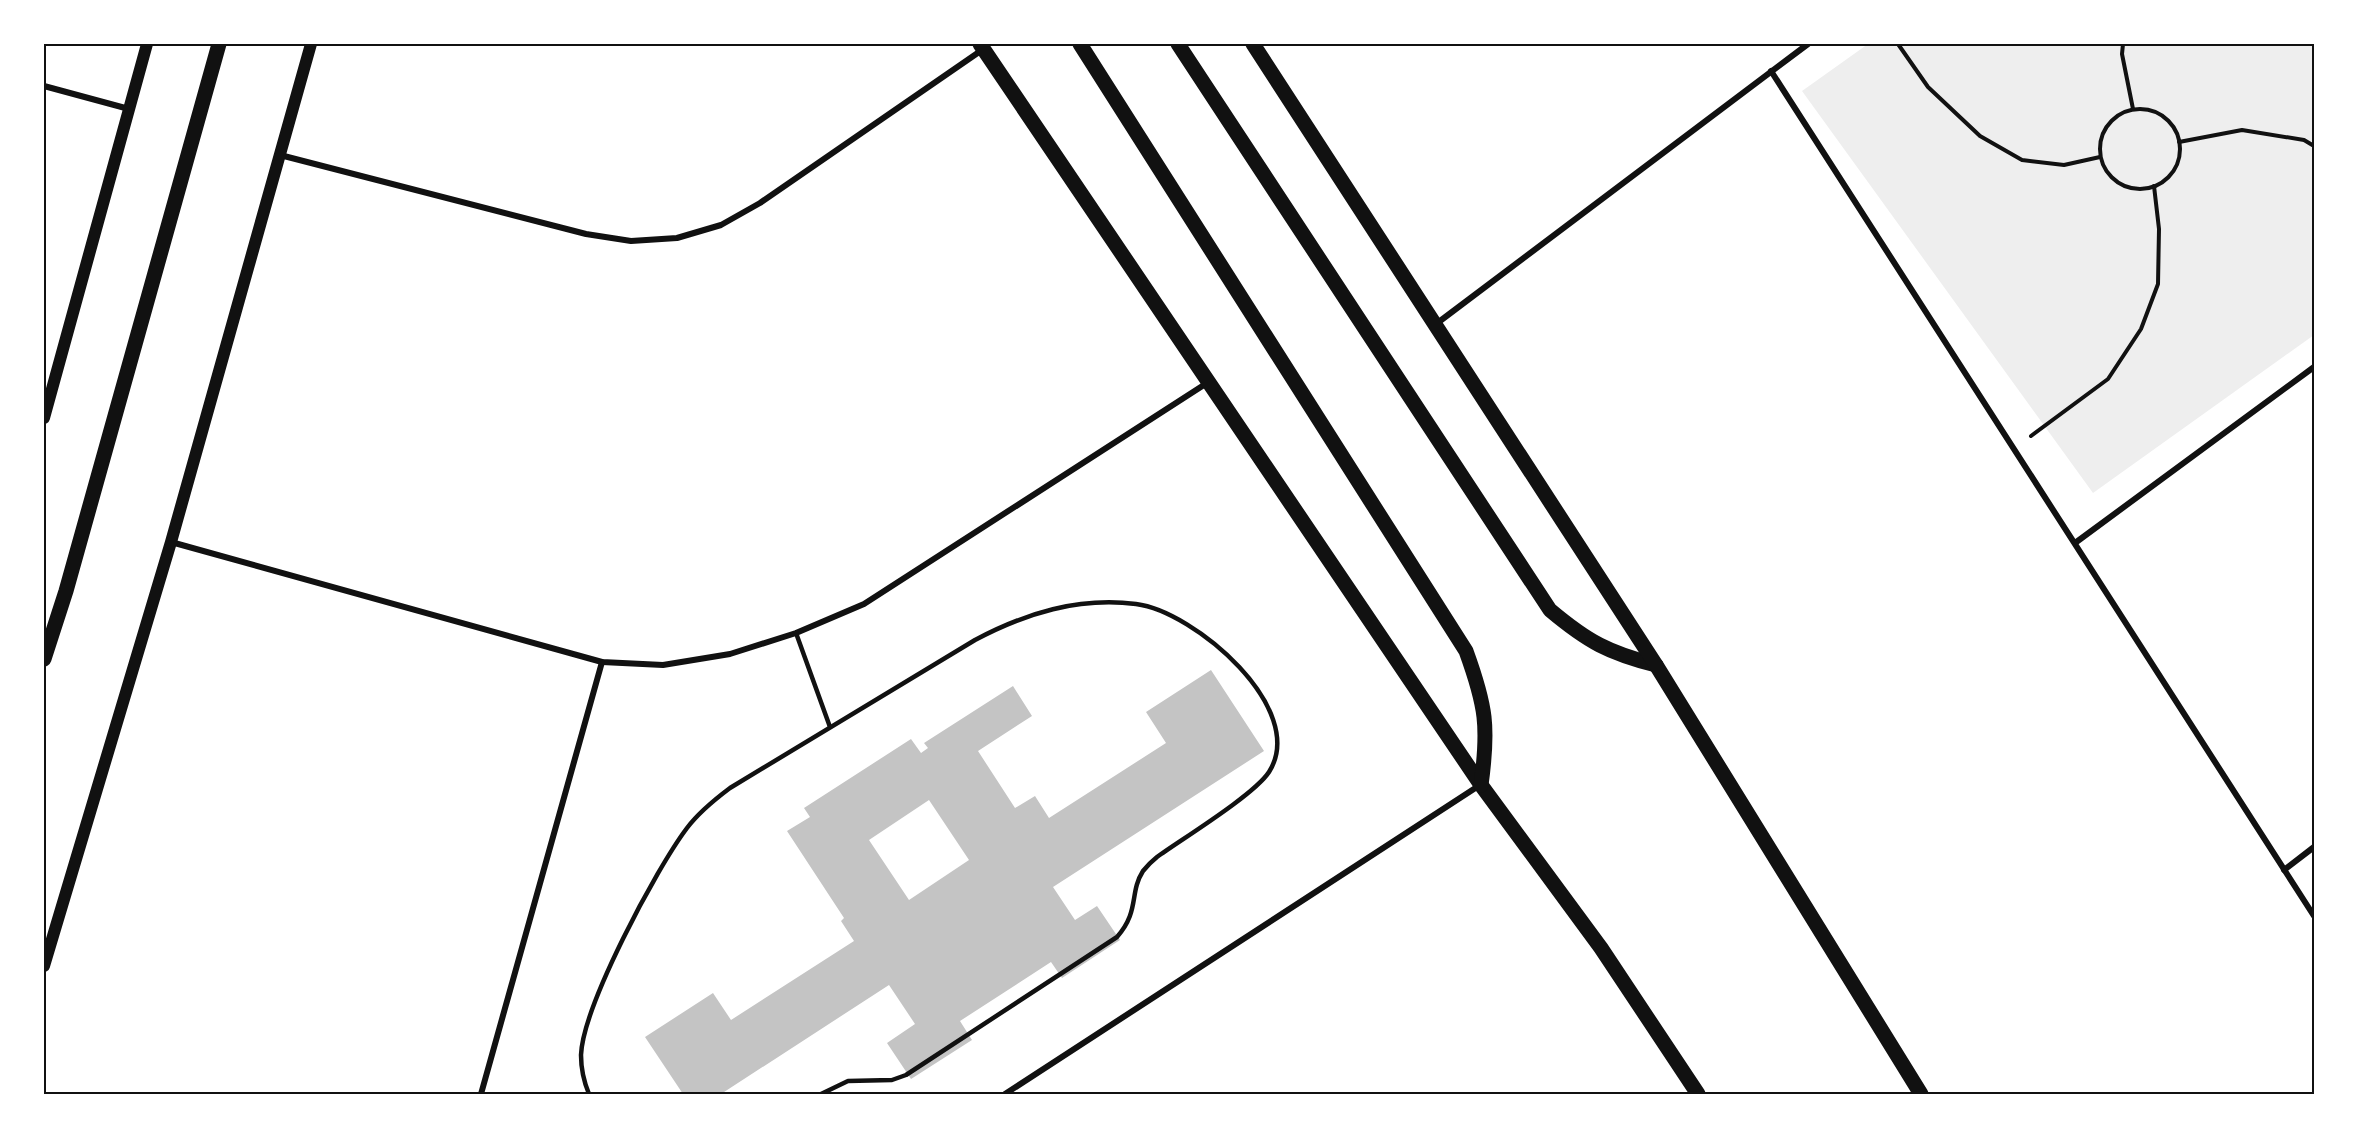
<svg xmlns="http://www.w3.org/2000/svg" width="2358" height="1138" font-family="Karla,sans-serif">
	<style>
		.green { fill: #eee }
		.building { fill: #c4c4c4; fill-rule: evenodd }
		.lines { fill: none; stroke-linecap: round; stroke-linejoin: round }
		.path { stroke: #111; stroke-width: 4 }
		.service { stroke: #111; stroke-width: 4.5 }
		.minor { stroke: #111; stroke-width: 6 }
		.secondary { stroke: #111; stroke-width: 12 }
		.primary { stroke: #111; stroke-width: 15 }
		.neatline { fill: none; stroke: #111; stroke-width: 2 }
	</style>
	<rect width="100%" height="100%" fill="#fff"/>
	<polygon class="green" points="1868,44 2314,44 2314,335 2093,493 1802,91"/>
	<path class="building" d="M1211,670l53,81 -211,136 22,33 22,-14 23,34 -58,38 -11,-16 -91,59 12,19 -61,39 -24,-36 28,-19 -26,-39 -168,109h-38l-38,-57 68,-44 18,27 123,-79 -13,-20 3,-3 -57,-87 23,-14 -6,-9 107,-69 10,14 7,-5 -4,-5 89,-57 19,30 -54,35 37,57 20,-12 14,22 117,-75 -20,-31zM929,800l40,60 -60,40 -40,-60z"/>
	<g class="lines">
		<g class="path">
			<polyline points="1898,44 1928,87 1980,136 2022,160 2064,165 2100,157"/>
			<polyline points="2123,44 2122,54 2133,109"/>
			<circle cx="2140" cy="149" r="40"/>
			<polyline points="2179,142 2242,130 2304,140 2314,146"/>
			<polyline points="2031,436 2108,379 2141,329 2158,284 2159,229 2154,186"/>
		</g>
		<g class="service">
			<polyline points="796,633 830,727"/>
			<path d="M589,1094c-5,-12 -8,-26 -8,-39 2,-49 75,-186 106,-227 12,-16 27,-28 43,-40l245,-148c51,-27 103,-43 161,-36 58,7 173,105 133,168 -15,23 -87,67 -112,85 -5,4 -10,9 -14,14 -14,22 -3,40 -26,66l-211,138 -14,5 -44,1 -27,13"/>
		</g>
		<g class="minor">
			<polyline points="1771,71 2314,916"/>
			<polyline points="44,86 129,109"/>
			<polyline points="280,155 586,234 631,241 677,238 721,225 760,203 982,50"/>
			<polyline points="1436,324 1808,44"/>
			<polyline points="171,542 602,662 663,665 730,654 796,633 864,604 1207,383"/>
			<polyline points="2075,543 2314,367"/>
			<polyline points="2284,870 2314,847"/>
			<polyline points="481,1094 602,662"/>
			<polyline points="1005,1094 1480,785"/>
		</g>
		<g class="secondary">
			<polyline points="44,418 147,44"/>
			<polyline points="44,966 171,542 311,44"/>
		</g>
		<g class="primary">
			<polyline points="980,44 1481,785 1601,948 1698,1094"/>
			<path d="M1080,44l386,607c20,55 23,76 15,134"/>
			<path d="M1178,44l372,566c38,32 59,43 106,55"/>
			<polyline points="1253,44 1656,665 1921,1094"/>
			<polyline points="44,659 66,591 219,44"/>
		</g>
	</g>
	<rect width="2358" height="1138" fill="none" stroke="#ffffff" stroke-width="90"/>
	<rect x="45" y="45" width="2268" height="1048" class="neatline"/>
</svg>
